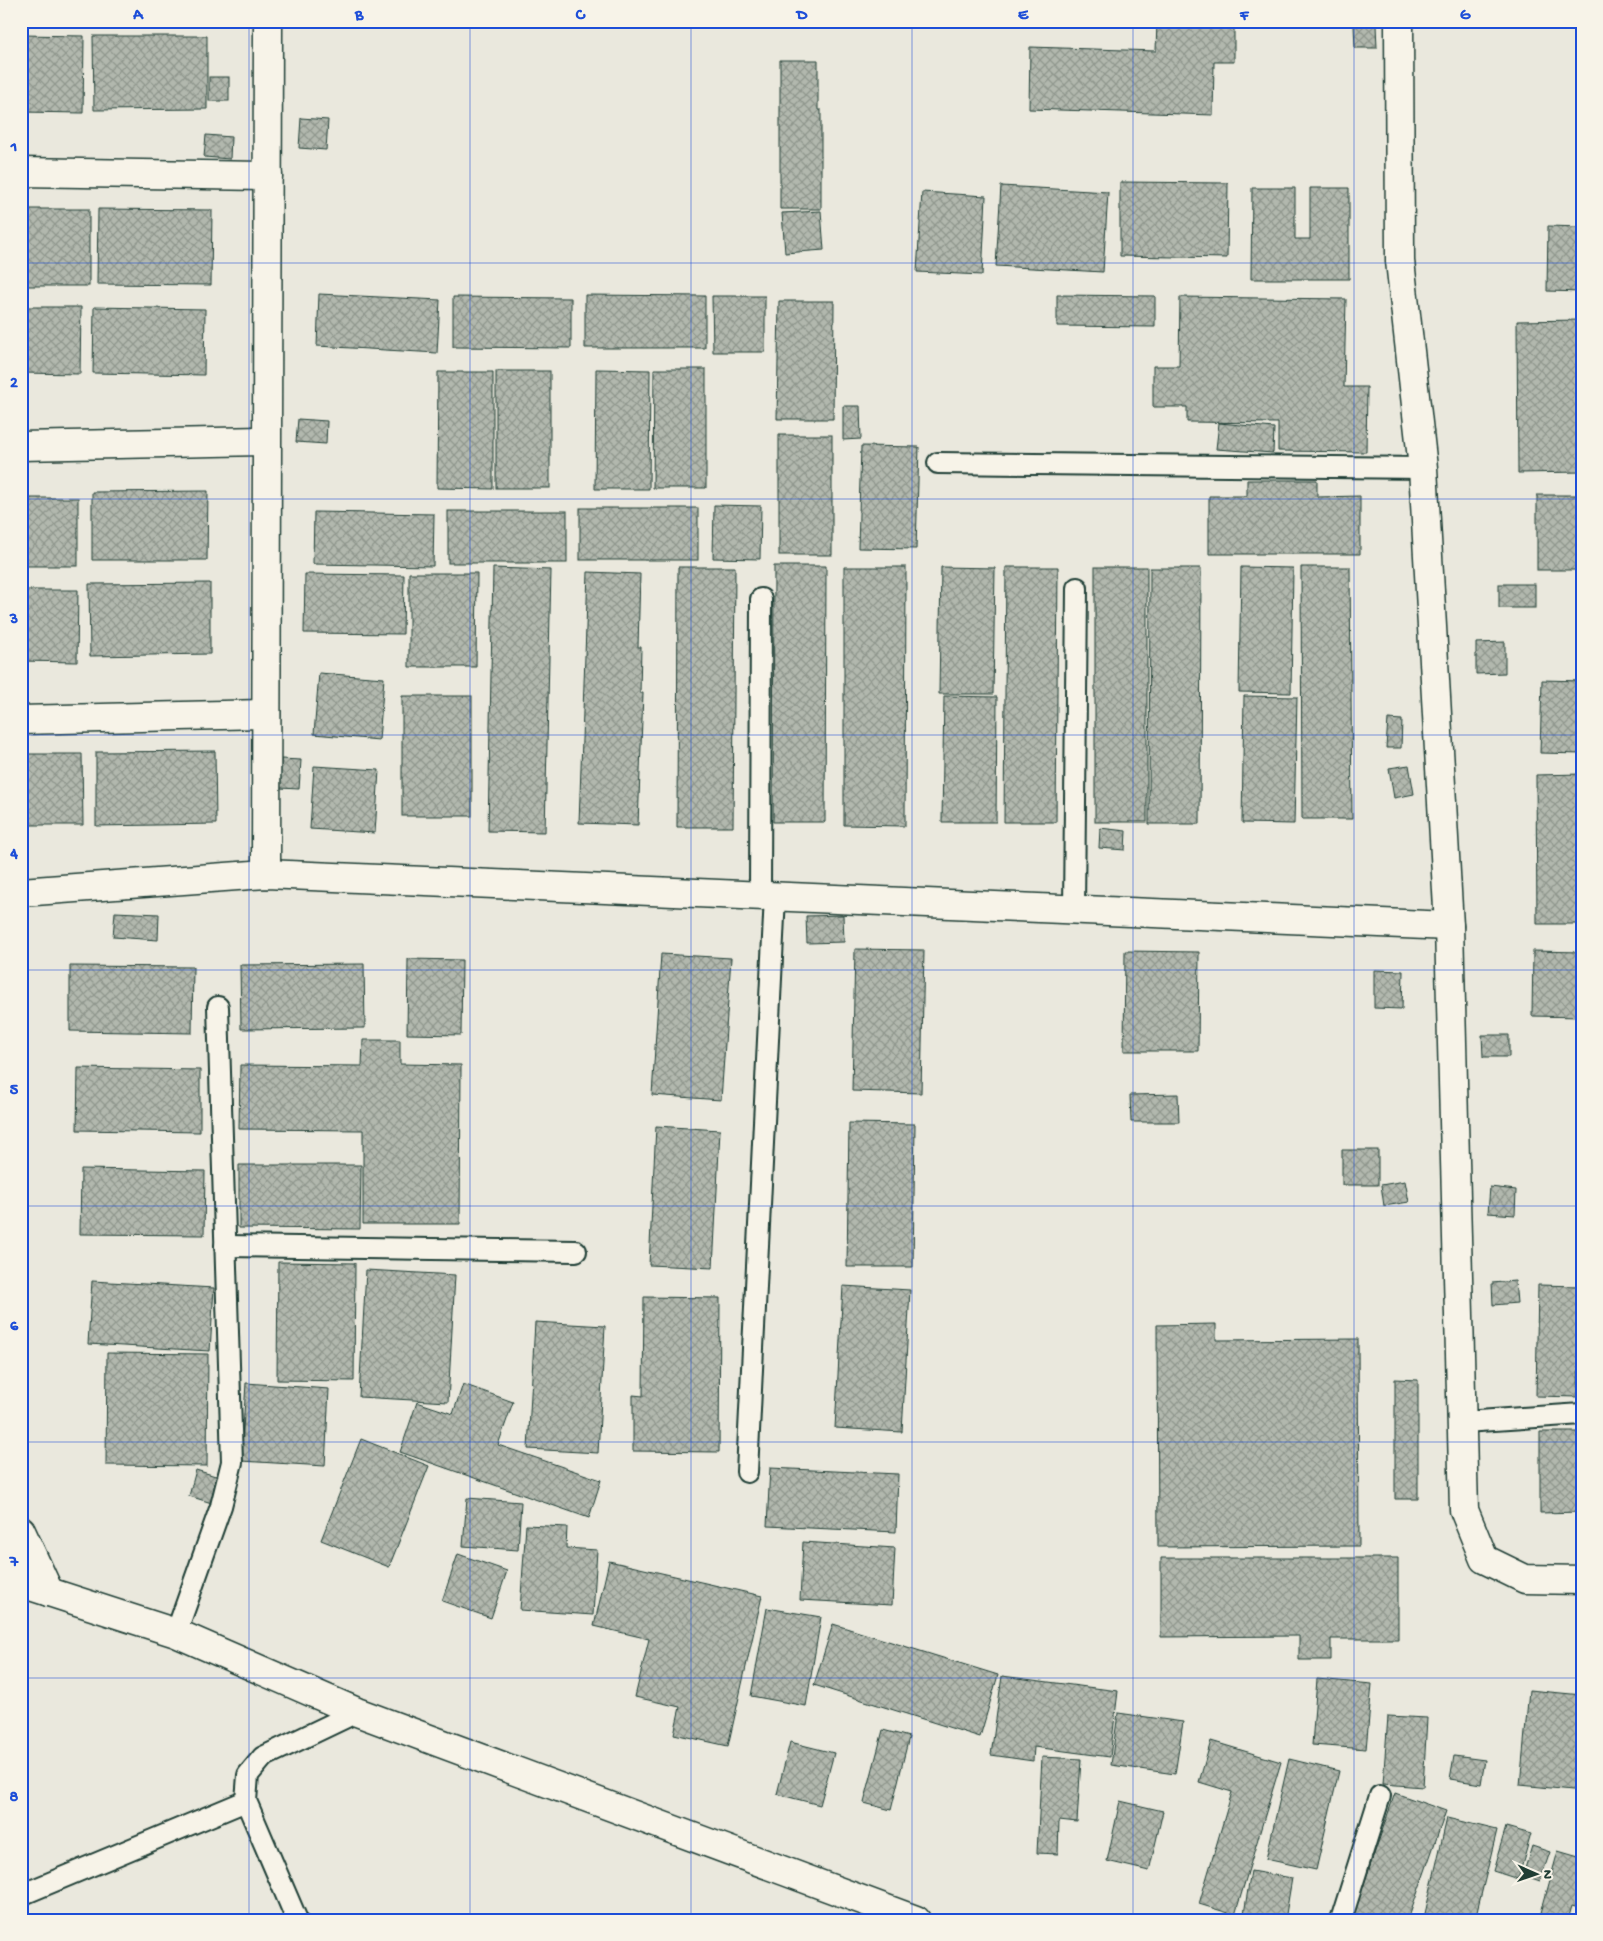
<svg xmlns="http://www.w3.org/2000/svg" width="1603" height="1941" font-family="'Gochi Hand',sans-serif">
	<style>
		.building { fill: url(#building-cross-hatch); stroke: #1f3d34 }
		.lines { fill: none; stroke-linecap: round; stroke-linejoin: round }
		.service-casing { stroke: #1f3d34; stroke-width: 24 }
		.minor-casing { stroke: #1f3d34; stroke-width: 31 }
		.secondary-casing { stroke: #1f3d34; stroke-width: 31 }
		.service { stroke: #f7f3e8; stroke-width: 20 }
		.minor { stroke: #f7f3e8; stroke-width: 28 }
		.secondary { stroke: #f7f3e8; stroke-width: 28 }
		.grid { fill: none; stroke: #1d4ed8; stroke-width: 1; stroke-opacity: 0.55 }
		.neatline { fill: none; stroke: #1d4ed8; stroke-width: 2 }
		.grid-label { font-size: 16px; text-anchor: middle; font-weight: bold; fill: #1d4ed8 }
	</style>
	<defs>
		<pattern id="building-cross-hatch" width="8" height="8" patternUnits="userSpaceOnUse" patternTransform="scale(1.25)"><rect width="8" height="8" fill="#b2b8ae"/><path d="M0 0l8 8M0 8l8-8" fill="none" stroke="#90978e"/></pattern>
	</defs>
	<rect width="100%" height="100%" fill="#eae8dd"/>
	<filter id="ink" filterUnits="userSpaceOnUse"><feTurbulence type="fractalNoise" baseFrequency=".02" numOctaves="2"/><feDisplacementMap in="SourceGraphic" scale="10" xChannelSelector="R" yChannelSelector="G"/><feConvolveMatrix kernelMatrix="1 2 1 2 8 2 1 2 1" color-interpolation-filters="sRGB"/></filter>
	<g filter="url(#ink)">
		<g class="building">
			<polygon points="1157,21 1234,21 1234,62 1214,62 1213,115 1029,109 1030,47 1156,51"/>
			<polygon points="1376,25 1377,48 1355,48 1354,26"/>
			<polygon points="21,35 84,36 83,113 21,112"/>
			<polygon points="93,36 207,36 207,109 94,110"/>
			<polygon points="780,60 818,60 818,110 821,110 821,209 780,209"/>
			<rect x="209" y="77" width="20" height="24"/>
			<polygon points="301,118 328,120 326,150 299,148"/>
			<polygon points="206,135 231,137 230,159 204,157"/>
			<polygon points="1120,182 1228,183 1227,258 1120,256"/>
			<polygon points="1001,186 1108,192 1103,272 996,266"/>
			<polygon points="1252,188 1295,188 1295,239 1310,239 1310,188 1349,188 1349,279 1251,279"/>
			<polygon points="922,192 986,196 982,275 917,272"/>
			<rect x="21" y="209" width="68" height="77"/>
			<polygon points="98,209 212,210 211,285 97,284"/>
			<polygon points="821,211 824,250 785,253 782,213"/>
			<polygon points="1548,226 1582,227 1582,292 1547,291"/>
			<polygon points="319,294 440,300 437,353 317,346"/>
			<polygon points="585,295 705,296 705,348 585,348"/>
			<polygon points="1057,295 1155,296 1155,327 1057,326"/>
			<polygon points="712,296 765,296 765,352 713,352"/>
			<polygon points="453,297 571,298 571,348 453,347"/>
			<polygon points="1180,297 1346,299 1344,387 1367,387 1366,452 1278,451 1278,423 1187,422 1187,407 1153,407 1153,366 1179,366"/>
			<polygon points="779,301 834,301 833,419 777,419"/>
			<polygon points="21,307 81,307 80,374 21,373"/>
			<polygon points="94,307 205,309 204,375 93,373"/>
			<polygon points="1581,320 1582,472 1518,473 1517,321"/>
			<polygon points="596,369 650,370 649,489 595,489"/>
			<polygon points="654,369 706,369 706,488 653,488"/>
			<rect x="496" y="371" width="54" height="117"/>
			<polygon points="438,372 493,372 493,489 437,488"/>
			<polygon points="843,406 860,406 861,439 843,440"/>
			<polygon points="298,419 327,421 326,444 296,442"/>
			<polygon points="1219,423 1274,428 1273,453 1216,449"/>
			<rect x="779" y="435" width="53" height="120"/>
			<polygon points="861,446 919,447 916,549 858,548"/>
			<polygon points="1247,480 1317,480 1317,497 1360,496 1360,554 1209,554 1209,496 1247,496"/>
			<polygon points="208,491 207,560 92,560 92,492"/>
			<rect x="1537" y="495" width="45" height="75"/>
			<rect x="21" y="498" width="57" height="68"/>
			<polygon points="714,505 761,506 760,559 713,558"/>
			<rect x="580" y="508" width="118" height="52"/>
			<rect x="448" y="511" width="119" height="52"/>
			<polygon points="314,512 434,514 433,566 313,564"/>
			<polygon points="774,566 826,566 825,822 773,822"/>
			<polygon points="678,567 735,567 733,827 677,827"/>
			<polygon points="844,567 906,567 905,826 844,825"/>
			<polygon points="941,567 995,568 993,694 939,694"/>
			<polygon points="1006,567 1058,567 1056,822 1004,822"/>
			<rect x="1095" y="567" width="52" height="255"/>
			<polygon points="1241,567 1293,568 1291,693 1239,692"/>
			<polygon points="1301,567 1350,567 1352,819 1302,819"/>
			<polygon points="493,568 551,570 545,832 488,831"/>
			<polygon points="1150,568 1201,568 1200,824 1149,824"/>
			<polygon points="588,572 640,574 638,647 641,647 640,693 643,693 638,825 579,823"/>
			<polygon points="409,573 477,573 476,667 409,667"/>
			<polygon points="305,574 404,575 403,634 304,633"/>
			<polygon points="210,583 210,654 90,656 89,584"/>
			<rect x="1499" y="584" width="36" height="24"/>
			<polygon points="21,590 78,590 77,662 21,661"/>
			<polygon points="1505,642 1505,673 1476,674 1476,643"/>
			<polygon points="319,673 384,678 379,740 314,734"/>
			<polygon points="1542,680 1582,681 1582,754 1540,753"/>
			<rect x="402" y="696" width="70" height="120"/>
			<polygon points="944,696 997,697 996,822 942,822"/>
			<polygon points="1244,696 1297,697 1294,824 1242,823"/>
			<polygon points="1388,719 1402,720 1401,748 1386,748"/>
			<polygon points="215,751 216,824 96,826 96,752"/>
			<polygon points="21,754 82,754 83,825 21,825"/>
			<polygon points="281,759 301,760 299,789 280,788"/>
			<polygon points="1409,765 1414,794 1394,798 1389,768"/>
			<polygon points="314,766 379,770 375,833 310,829"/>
			<polygon points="1582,774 1582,924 1537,924 1536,775"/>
			<polygon points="1100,828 1126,831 1125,850 1099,848"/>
			<polygon points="115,912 159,914 158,940 113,937"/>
			<polygon points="843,915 844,942 807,943 806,916"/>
			<polygon points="855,949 924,950 921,1093 852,1091"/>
			<polygon points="1125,951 1199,952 1198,1051 1124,1051"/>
			<polygon points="1533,951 1582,952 1582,1017 1532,1016"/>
			<polygon points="661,954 731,958 721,1100 652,1095"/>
			<polygon points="408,959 462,960 461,1035 407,1034"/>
			<polygon points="364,964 365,1028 241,1029 240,965"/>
			<polygon points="70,966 193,967 192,1033 70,1031"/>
			<polygon points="1374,970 1403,971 1402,1009 1374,1008"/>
			<polygon points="1482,1035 1509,1035 1509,1057 1483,1057"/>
			<polygon points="363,1040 400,1040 400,1064 461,1065 460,1224 363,1224 363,1130 239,1129 240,1065 362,1066"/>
			<polygon points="78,1068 200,1070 200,1132 77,1130"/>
			<polygon points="1178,1094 1179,1122 1131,1122 1130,1095"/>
			<polygon points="849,1123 915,1124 913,1267 847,1267"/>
			<polygon points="656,1126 720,1130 713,1268 649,1265"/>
			<rect x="1342" y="1150" width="36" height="35"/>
			<polygon points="239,1165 361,1165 360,1229 239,1228"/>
			<polygon points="81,1169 205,1171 204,1235 80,1234"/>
			<polygon points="1405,1181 1409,1202 1384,1206 1381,1185"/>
			<polygon points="1490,1187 1516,1190 1515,1215 1488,1213"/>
			<polygon points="278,1262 355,1263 354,1381 277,1380"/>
			<polygon points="366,1270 455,1275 448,1402 359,1397"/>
			<polygon points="92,1281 214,1288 210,1351 88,1344"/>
			<polygon points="1515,1281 1517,1303 1493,1305 1492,1283"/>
			<polygon points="1538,1285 1580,1286 1578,1397 1536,1396"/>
			<polygon points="843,1286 910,1290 902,1432 835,1428"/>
			<polygon points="644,1297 720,1298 719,1452 633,1451 633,1395 643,1396"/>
			<polygon points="535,1322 605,1326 598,1453 528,1449"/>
			<polygon points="1216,1324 1216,1340 1358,1339 1359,1546 1158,1547 1157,1325"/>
			<polygon points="107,1353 208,1354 207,1466 106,1465"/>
			<polygon points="1395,1379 1418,1380 1418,1499 1395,1499"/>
			<polygon points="246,1383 329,1389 325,1466 241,1461"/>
			<polygon points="463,1384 513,1402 498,1445 601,1480 589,1518 400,1452 417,1402 453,1414"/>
			<polygon points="1540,1432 1582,1432 1582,1512 1540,1513"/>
			<polygon points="361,1439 429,1466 389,1567 321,1540"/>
			<polygon points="770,1468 898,1474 896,1532 767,1526"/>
			<polygon points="196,1470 222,1478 215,1504 189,1496"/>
			<polygon points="467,1498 521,1502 518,1550 463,1546"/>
			<polygon points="526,1525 567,1527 566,1548 597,1550 593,1615 520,1610"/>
			<polygon points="803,1542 895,1548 892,1605 800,1600"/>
			<polygon points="458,1554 507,1571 491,1618 442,1601"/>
			<polygon points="1161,1558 1398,1558 1398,1639 1331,1639 1331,1660 1299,1660 1299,1636 1161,1637"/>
			<polygon points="609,1561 762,1596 728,1746 674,1734 680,1707 635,1697 649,1639 594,1626"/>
			<polygon points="767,1608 821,1617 806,1706 751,1696"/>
			<polygon points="833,1624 998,1675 980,1737 814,1685"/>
			<polygon points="1002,1676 1118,1691 1110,1757 1034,1747 1033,1761 991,1755"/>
			<polygon points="1317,1679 1372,1684 1366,1749 1312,1745"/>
			<polygon points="1529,1690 1582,1695 1582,1791 1520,1785"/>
			<polygon points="1118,1713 1183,1722 1175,1774 1111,1765"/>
			<polygon points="1388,1716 1427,1718 1423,1787 1383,1784"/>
			<polygon points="883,1730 909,1737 891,1810 864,1803"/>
			<polygon points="1211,1741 1281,1762 1235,1915 1199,1904 1232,1792 1199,1782"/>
			<polygon points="790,1742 834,1753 820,1805 777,1794"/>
			<polygon points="1454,1756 1485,1760 1481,1784 1450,1779"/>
			<polygon points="1042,1757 1081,1759 1077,1822 1059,1820 1058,1854 1037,1853"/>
			<polygon points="1289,1759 1339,1771 1316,1870 1266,1859"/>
			<polygon points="1395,1793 1446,1811 1408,1920 1363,1920 1353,1916"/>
			<polygon points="1120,1801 1163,1811 1149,1871 1107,1861"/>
			<polygon points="1447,1818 1497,1830 1475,1920 1424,1918"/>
			<polygon points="1506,1827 1531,1834 1518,1879 1493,1871"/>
			<polygon points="1532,1846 1550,1852 1540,1881 1523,1875"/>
			<polygon points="1558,1851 1582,1858 1582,1909 1572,1906 1568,1920 1539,1920"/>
			<polygon points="1251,1871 1292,1878 1285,1920 1243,1920"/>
		</g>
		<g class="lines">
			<g class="service-casing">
				<g id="service">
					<polyline points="938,463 1423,468"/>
					<polyline points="760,896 761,599"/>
					<polyline points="1074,910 1077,588"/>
					<polyline points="225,1246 576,1251"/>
					<polyline points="1464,1422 1582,1414"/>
					<polyline points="747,1472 775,896"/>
					<polyline points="176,1633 221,1506 232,1462 218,1007"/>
					<polyline points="21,1895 246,1801"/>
					<polyline points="297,1920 246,1801 248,1775 263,1757 357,1712"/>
					<polyline points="1341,1920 1380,1796"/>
				</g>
			</g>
			<g class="minor-casing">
				<g id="minor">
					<polyline points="1399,21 1400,261 1423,468 1449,926 1464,1510 1484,1559 1525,1579 1582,1580"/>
					<polyline points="21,172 268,176"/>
					<polyline points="21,446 266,441"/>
					<polyline points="21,720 266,714"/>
					<polyline points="266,874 268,21"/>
					<polyline points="21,892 266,874 1449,926"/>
					<polyline points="21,1531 49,1592"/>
				</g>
			</g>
			<g class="secondary-casing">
				<polyline id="secondary" points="21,1583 176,1633 357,1712 916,1920"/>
			</g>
			<use href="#service" class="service"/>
			<use href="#minor" class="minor"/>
			<use href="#secondary" class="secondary"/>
		</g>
	</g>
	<path class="grid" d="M249,21v1899M470,21v1899M691,21v1899M912,21v1899M1133,21v1899M1354,21v1899M21,263h1561M21,499h1561M21,735h1561M21,970h1561M21,1206h1561M21,1442h1561M21,1678h1561"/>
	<rect width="1603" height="1941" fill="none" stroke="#f7f3e8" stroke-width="55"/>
	<g transform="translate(1536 1874) rotate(92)" stroke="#f7f3e8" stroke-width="4" paint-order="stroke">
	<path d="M0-4L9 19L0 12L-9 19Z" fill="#1f3d34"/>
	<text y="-8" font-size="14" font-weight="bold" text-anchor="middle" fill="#1f3d34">N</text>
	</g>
	<rect x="28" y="28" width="1548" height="1886" class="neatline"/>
	<g class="grid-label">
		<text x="138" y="19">A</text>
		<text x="359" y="19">B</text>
		<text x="580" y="19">C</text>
		<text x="802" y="19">D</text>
		<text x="1023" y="19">E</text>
		<text x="1244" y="19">F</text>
		<text x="1465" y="19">G</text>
		<text x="14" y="151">1</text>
		<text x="14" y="387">2</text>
		<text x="14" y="623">3</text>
		<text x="14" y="858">4</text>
		<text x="14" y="1094">5</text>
		<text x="14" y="1330">6</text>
		<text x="14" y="1566">7</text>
		<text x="14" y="1801">8</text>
	</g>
</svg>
